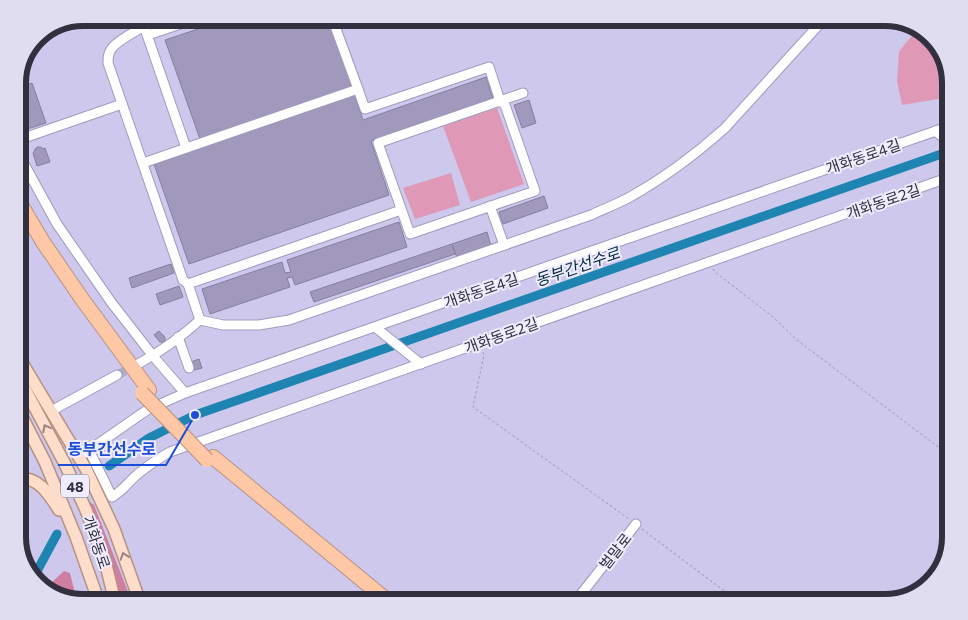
<svg xmlns="http://www.w3.org/2000/svg" width="968" height="620" font-family="Commissioner,'Noto Sans KR',sans-serif">
	<style>
		.green { fill: #df98b5 }
		.forest { fill: #d07ea1 }
		.lines { fill: none; stroke-linecap: round; stroke-linejoin: round }
		.canal { stroke: #1e84b1; stroke-width: 9 }
		.building { fill: #a099bc; stroke: #847ea0 }
		.minor-tunnel { stroke: #afa9ca; stroke-width: 9; stroke-dasharray: 9 4.5; stroke-linecap: butt }
		.minor-casing { stroke: #a09abd; stroke-width: 11 }
		.major-casing { stroke: #b79282; stroke-width: 14 }
		.highway-casing { stroke: #b79282; stroke-width: 16 }
		.path { stroke: #9c97b5; stroke-width: 1; stroke-dasharray: 2.5 2.5; stroke-linecap: butt }
		.minor { stroke: #fff; stroke-width: 9 }
		.major { stroke: #feddca; stroke-width: 11 }
		.highway { stroke: #fec7a6; stroke-width: 14 }
		.highway-bridge-casing { stroke: #b79282; stroke-width: 16; stroke-linecap: butt }
		.highway-bridge { stroke: #fec7a6; stroke-width: 14 }
		.oneway { stroke: #988684 }
		.labels { text-anchor: middle; dominant-baseline: central; stroke-width: 4; stroke-linejoin: round; paint-order: stroke }
		.shield { fill: #efecff; stroke: #6b6878; stroke-width: 1 }
		.shield-label { font-size: 14px; font-weight: bold; fill: #322f3e }
		.street-label { font-size: 15px; fill: #322f3e; stroke: #efecff }
		.water-label { font-size: 16px; font-style: italic; fill: #022d40; stroke: #efecff }
		.rim { fill: none; stroke: #322f3e; stroke-width: 6 }
		.leader { fill: none; stroke: #1d4ed8; stroke-width: 2 }
		.callout-dot { fill: #1d4ed8; stroke: #efecff; stroke-width: 2 }
		.callout-label { font-size: 16px; text-anchor: middle; font-weight: bold; fill: #1d4ed8; stroke: #efecff; stroke-width: 4; stroke-linejoin: round; paint-order: stroke }
	</style>
	<rect width="100%" height="100%" fill="#cec8ed"/>
	<g class="green">
		<polygon points="919,28 921,28 942,50 950,79 950,97 902,105 897,81 899,52 905,44"/>
		<polygon points="497,108 524,184 471,202 443,126"/>
		<polygon points="451,173 460,205 415,219 403,188"/>
	</g>
	<g class="forest">
		<polygon points="88,501 94,505 132,602 122,602 99,531"/>
		<polygon points="64,571 70,573 77,601 48,592 50,584"/>
	</g>
	<g class="lines">
		<g class="canal">
			<polyline points="109,466 149,438 195,415 950,151"/>
			<polyline points="35,579 37,571 57,534"/>
		</g>
	</g>
	<g class="building">
		<polygon points="83,18 97,18 36,38 37,36"/>
		<polygon points="231,18 328,18 355,88 200,139 165,40"/>
		<polygon points="26,61 28,70 25,78 27,85 32,83 46,123 18,132 18,79"/>
		<polygon points="486,77 493,99 371,141 389,195 189,264 154,164 355,95 363,120"/>
		<polygon points="529,100 536,123 522,128 514,105"/>
		<polygon points="37,147 41,147 43,149 45,148 50,162 37,166 33,153 34,152 35,149"/>
		<polygon points="544,196 548,208 503,224 499,212"/>
		<polygon points="399,222 407,247 295,285 292,277 287,278 290,287 210,314 202,289 282,262 285,273 291,272 287,260"/>
		<polygon points="487,232 491,246 457,258 452,244"/>
		<polygon points="452,244 455,254 314,302 310,292"/>
		<polygon points="171,264 174,273 132,288 129,278"/>
		<polygon points="179,286 183,297 160,305 156,294"/>
		<polygon points="159,331 165,337 165,340 163,342 160,342 154,335"/>
		<polygon points="199,359 202,368 194,370 191,362"/>
	</g>
	<g class="lines">
		<polyline class="minor-tunnel" points="117,375 137,365"/>
		<g class="minor-casing">
			<g id="minor">
				<polyline points="332,18 358,89"/>
				<polyline points="144,26 186,148"/>
				<polyline points="148,35 198,18"/>
				<polyline points="935,131 950,143"/>
				<polyline points="18,140 122,104"/>
				<polyline points="18,153 57,224 111,302 153,356 185,393"/>
				<polyline points="143,163 358,89 365,109 489,67 500,101 378,143 410,234 535,191 505,105 500,101 523,93"/>
				<polyline points="490,206 504,245"/>
				<polyline points="188,284 401,210"/>
				<path d="M200,320l23,5h36l30,-5 302,-105c13,-6 26,-11 39,-18 34,-19 66,-43 95,-69l100,-110"/>
				<polyline points="375,327 421,364"/>
				<polyline points="178,337 189,368"/>
				<path d="M138,364c22,-12 43,-27 62,-44l-12,-36 -5,-4 -75,-217c0,-5 0,-10 4,-15 7,-9 36,-24 47,-30"/>
				<polyline points="51,411 117,375"/>
				<path d="M89,450l23,47c12,-7 17,-16 27,-24 10,-8 20,-15 31,-21l780,-275"/>
				<polyline points="85,453 147,410 185,393 950,126"/>
				<polyline points="575,602 636,524"/>
			</g>
		</g>
		<g class="major-casing">
			<g id="major">
				<polyline points="18,356 86,469 114,529 140,602"/>
				<polyline points="18,376 65,464 86,510 105,561 115,602"/>
				<polyline points="18,409 45,462 76,537 95,591 97,602"/>
				<path d="M18,478c21,-1 31,16 41,32"/>
			</g>
		</g>
		<g class="highway-casing">
			<g id="highway">
				<polyline points="18,200 43,242 82,299 149,390"/>
				<polyline points="213,457 389,602"/>
			</g>
		</g>
		<g class="path">
			<polyline points="713,269 715,272 773,317 797,340 950,456"/>
			<polyline points="483,352 484,355 473,407 629,519"/>
			<polyline points="642,529 739,602"/>
		</g>
		<use href="#minor" class="minor"/>
		<use href="#major" class="major"/>
		<use href="#highway" class="highway"/>
		<g class="highway-bridge-casing">
			<polyline id="highway-bridge" points="142,393 207,460"/>
		</g>
		<use href="#highway-bridge" class="highway-bridge"/>
	</g>
	<defs><path id="oneway-chevron" d="M-2-3.5L2.5 0L-2 3.5" fill="none" stroke-width="1.6" stroke-linecap="round" stroke-linejoin="round" transform="scale(1.25)"/></defs>
	<g class="oneway">
		<use href="#oneway-chevron" transform="translate(46 428) rotate(-118)"/>
		<use href="#oneway-chevron" transform="translate(124 556) rotate(-109)"/>
	</g>
	<g class="labels">
		<rect class="shield" x="61" y="474.5" width="28" height="23" rx="4"/>
		<g class="shield-label">
			<text x="75" y="486">48</text>
		</g>
		<g class="street-label">
			<text transform="translate(863 156) rotate(-19)">개화동로4길</text>
			<text transform="translate(883 201) rotate(-19)">개화동로2길</text>
			<text transform="translate(481 290) rotate(-19)">개화동로4길</text>
			<text transform="translate(501 335) rotate(-20)">개화동로2길</text>
			<text transform="translate(97 542) rotate(71)">개화동로</text>
			<text transform="translate(615 551) rotate(-52)">벌말로</text>
		</g>
		<g class="water-label">
			<text transform="translate(577 266) rotate(-19)">동부간선수로</text>
		</g>
	</g>
	<path d="M0 0H968V620H0ZM83 26H885A57 57 0 0 1 942 83V537A57 57 0 0 1 885 594H83A57 57 0 0 1 26 537V83A57 57 0 0 1 83 26Z" fill="#e0ddf0" fill-rule="evenodd"/>
	<path class="rim" d="M83 26H885A57 57 0 0 1 942 83V537A57 57 0 0 1 885 594H83A57 57 0 0 1 26 537V83A57 57 0 0 1 83 26Z"/>
	<path class="leader" d="M195 415L166 465H58"/>
	<circle class="callout-dot" cx="195" cy="415" r="5"/>
	<g class="callout-label">
		<text x="112" y="455">동부간선수로</text>
	</g>
</svg>
